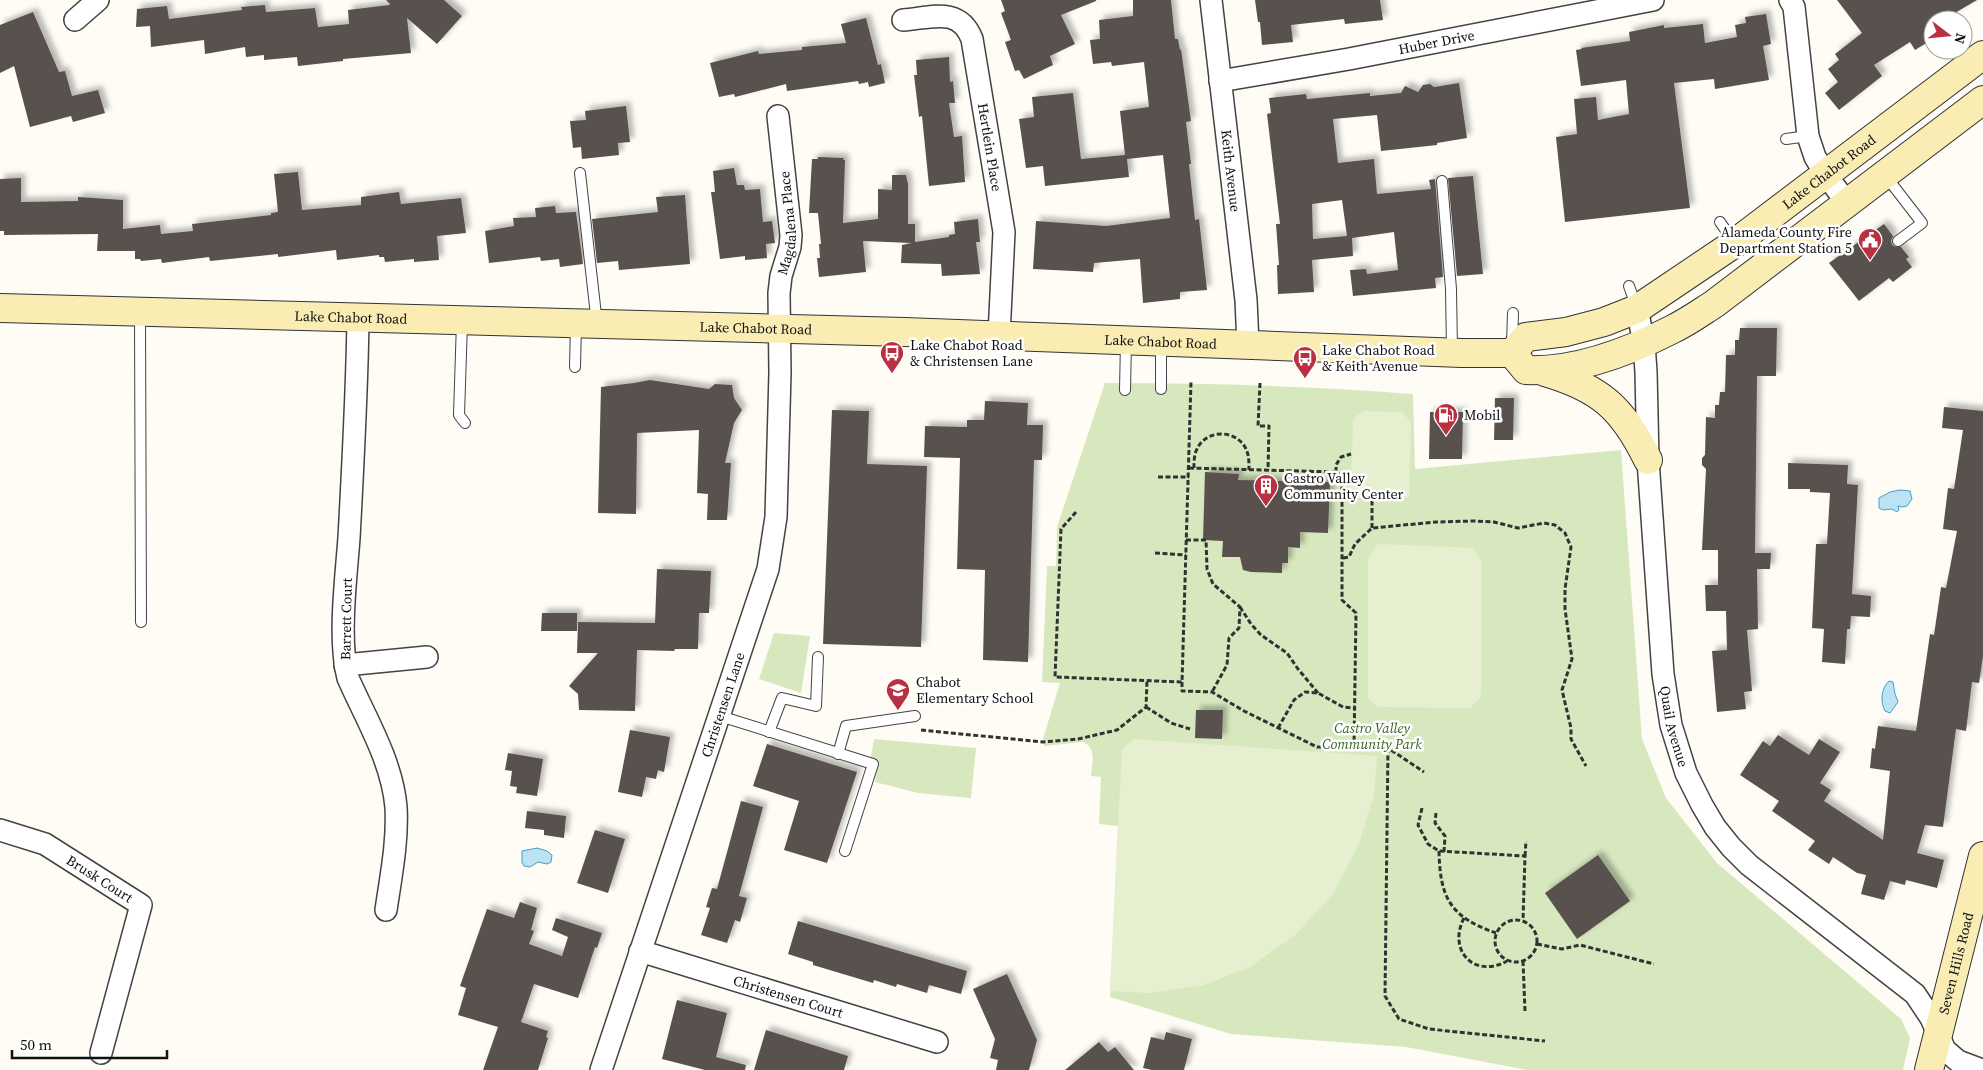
<svg xmlns="http://www.w3.org/2000/svg" width="1983" height="1070" font-family="'Source Serif 4',serif">
	<style>
		.green { fill: #d7e8bf }
		.pitch { fill: #e7efd1 }
		.water { fill: #bce3f3; stroke: #489dc5 }
		.building { fill: #59514d; fill-rule: evenodd; filter: url(#shadow) }
		.lines { fill: none; stroke-linecap: round; stroke-linejoin: round }
		.lane-casing { stroke: #434343; stroke-width: 12 }
		.street-casing { stroke: #434343; stroke-width: 24 }
		.secondary-casing { stroke: #323232; stroke-width: 30 }
		.path { stroke: #323232; stroke-width: 3; stroke-dasharray: 5 2.5; stroke-linecap: butt }
		.lane { stroke: #fff; stroke-width: 10 }
		.street { stroke: #fff; stroke-width: 21 }
		.secondary { stroke: #faedb4; stroke-width: 28 }
		.labels { text-anchor: middle; dominant-baseline: central; stroke-width: 5; stroke-linejoin: round; paint-order: stroke }
		.street-label { font-size: 14px; fill: #101010; stroke: #fff }
		.poi-label { font-size: 14px; fill: #101010; stroke: #fff; text-anchor: start }
		.park-label { font-size: 14px; font-style: italic; fill: #366524; stroke: #fff }
	</style>
	<defs>
		<filter id="shadow"><feDropShadow dx="4.5" dy="-4.5" stdDeviation="2.5" flood-color="#0004"/></filter>
	</defs>
	<rect width="100%" height="100%" fill="#fefcf5"/>
	<g class="green">
		<path d="M1105,383c103,0 206,3 308,11l2,75 206,-19 21,289 24,59 51,65 184,156 9,19 -7,32h-376l-121,-23 -175,-13 -121,-37 8,-171 -19,-2 2,-47 -10,-1c1,-12 6,-28 -8,-34l-39,4 -1,-7 17,-56 -18,-1 5,-116h9l1,-39z"/>
		<polygon points="774,633 810,636 801,693 759,679"/>
		<polygon points="874,739 976,748 971,798 918,793 875,782 878,762 870,761"/>
	</g>
	<g class="pitch">
		<polygon points="1363,411 1402,412 1411,422 1409,498 1351,497 1353,419"/>
		<polygon points="1378,544 1473,548 1482,562 1481,697 1470,708 1378,707 1368,699 1368,558"/>
		<polygon points="1134,739 1377,756 1374,796 1358,846 1333,894 1295,935 1250,967 1204,985 1150,993 1110,991 1122,749"/>
	</g>
	<g class="water">
		<polygon points="1900,490 1910,491 1912,499 1907,506 1902,507 1898,506 1899,510 1897,512 1892,509 1883,510 1879,508 1879,498 1890,492"/>
		<path d="M1889,681l4,1 2,12 3,8 -8,11 -5,-2c-5,-10 -4,-22 4,-30z"/>
		<polygon points="537,848 547,851 552,855 551,862 547,864 538,862 530,867 524,866 522,862 522,851"/>
	</g>
	<g class="building">
		<polygon points="386,0 444,0 462,16 437,44 407,18 411,53 343,59 343,61 298,66 297,57 264,60 264,55 246,57 245,47 205,54 204,40 151,47 150,26 136,27 137,9 167,6 169,19 242,10 241,7 265,5 266,12 315,8 318,27 349,24 348,10 389,5 390,4"/>
		<polygon points="1001,0 1096,0 1096,1 1061,15 1075,44 1050,56 1053,65 1024,79 1019,70 1015,71 1005,42 1011,40 1001,13 1005,11"/>
		<polygon points="1133,0 1171,0 1175,39 1178,39 1180,50 1181,49 1191,121 1186,122 1191,164 1189,164 1195,220 1199,219 1207,290 1180,292 1180,299 1143,303 1140,259 1094,263 1093,272 1033,269 1036,221 1106,226 1170,218 1163,155 1127,159 1129,177 1045,186 1043,166 1026,168 1019,119 1034,117 1032,97 1073,93 1081,159 1125,155 1120,111 1149,107 1144,62 1112,66 1111,62 1093,64 1090,40 1100,39 1099,20 1133,16"/>
		<polygon points="1255,0 1380,0 1383,20 1345,24 1344,19 1291,25 1293,42 1262,45 1260,22 1258,22"/>
		<polygon points="1837,0 1977,0 1943,20 1933,20 1933,39 1915,50 1910,42 1874,65 1882,76 1839,110 1825,93 1838,82 1828,69 1839,60 1835,54 1862,33"/>
		<polygon points="33,12 59,72 65,71 72,96 98,90 105,113 73,122 71,116 30,127 14,66 0,73 0,25"/>
		<polygon points="1766,14 1771,44 1763,46 1769,80 1715,89 1714,79 1674,83 1690,208 1565,222 1556,137 1577,134 1574,99 1596,97 1598,120 1629,114 1626,80 1581,86 1576,50 1582,49 1581,48 1630,41 1629,32 1664,25 1664,28 1703,24 1705,43 1737,37 1735,25 1746,23 1745,17"/>
		<polygon points="866,18 878,65 881,64 885,83 869,87 868,82 859,84 858,81 787,91 786,84 735,97 734,94 719,97 710,63 758,51 759,54 802,50 802,47 846,43 841,24"/>
		<polygon points="949,57 950,82 953,81 955,103 949,103 954,137 962,136 965,182 929,186 922,116 919,117 914,75 917,75 916,60"/>
		<path d="M1459,83l8,55 -30,5v2l-56,6 -4,-36 -44,4 5,44 36,-4 3,35 54,-5 -2,-9 6,-1 8,98 -8,1 1,10 -83,8 -3,-26 16,-1 1,5 31,-4 -4,-38 -42,6 1,18 -41,4 2,32 -36,2 -1,-29h2l-3,-41h4l-13,-110 4,-1 -2,-15 37,-4 1,5 63,-6v3l31,-3 4,-7 13,6 5,-7 7,-1 4,3zM1342,200l5,36 -34,3 -1,-35z"/>
		<polygon points="626,106 630,142 618,143 619,155 582,159 581,147 573,148 570,121 586,120 585,111"/>
		<polygon points="818,157 844,158 843,160 845,160 843,223 878,219 878,189 892,190 892,175 906,175 908,184 908,224 915,224 915,242 949,237 949,235 955,234 954,222 978,219 980,242 976,242 980,274 942,276 941,264 901,263 902,245 912,243 863,241 866,272 819,277 817,258 820,258 819,244 821,244 818,213 809,213 812,159 818,159"/>
		<polygon points="734,168 737,185 744,185 745,190 760,189 763,222 772,221 775,243 766,244 767,258 745,260 745,256 720,259 711,192 715,192 713,171"/>
		<polygon points="298,172 302,210 361,205 361,197 399,192 401,204 461,198 466,233 437,236 439,260 414,262 414,259 385,262 384,257 379,257 379,255 337,260 336,250 278,257 278,254 210,261 209,257 162,263 161,259 141,261 140,259 135,259 135,251 97,251 98,234 4,235 4,231 0,231 0,179 21,178 21,202 78,201 78,197 123,200 123,229 160,225 161,234 193,231 192,224 271,215 271,213 278,212 274,174"/>
		<polygon points="1473,176 1483,274 1457,276 1448,178"/>
		<polygon points="685,195 690,264 619,270 618,261 597,263 592,219 658,212 656,197"/>
		<polygon points="555,206 556,213 576,212 583,264 560,267 559,259 541,261 540,257 489,263 485,231 514,226 513,218 536,217 535,208"/>
		<polygon points="1884,224 1893,236 1891,241 1892,245 1896,247 1901,247 1909,257 1906,259 1912,267 1893,282 1889,278 1859,301 1829,263"/>
		<polygon points="1740,328 1777,328 1776,376 1757,376 1755,553 1771,553 1770,569 1757,569 1758,629 1747,630 1752,691 1744,692 1746,709 1717,712 1712,651 1727,650 1726,611 1706,611 1705,585 1718,585 1718,550 1702,550 1706,469 1702,465 1702,458 1705,455 1706,417 1715,418 1715,405 1719,405 1720,392 1725,392 1726,355 1735,355 1735,340 1739,340"/>
		<polygon points="650,380 709,389 715,384 732,385 734,398 742,410 734,423 725,463 731,463 727,520 707,520 708,494 697,493 699,430 637,433 636,514 598,513 601,387 634,383"/>
		<polygon points="1495,398 1514,398 1513,440 1494,440"/>
		<polygon points="985,401 1028,403 1027,425 1043,425 1042,460 1034,460 1028,662 983,660 985,570 957,569 960,458 924,457 925,426 967,427 967,420 984,420"/>
		<polygon points="1944,407 1983,411 1983,656 1979,683 1972,682 1966,731 1956,729 1943,827 1925,825 1917,853 1944,860 1937,888 1906,880 1905,885 1890,881 1884,900 1861,894 1866,875 1857,873 1833,857 1829,864 1808,850 1815,841 1772,811 1779,801 1740,775 1763,741 1770,746 1778,735 1809,755 1819,739 1840,752 1820,783 1831,790 1824,801 1883,840 1890,771 1870,768 1872,748 1875,749 1878,726 1916,731 1930,634 1934,635 1941,587 1946,588 1957,531 1943,529 1948,488 1954,489 1963,430 1942,428"/>
		<polygon points="832,410 869,411 867,464 927,466 921,647 823,644"/>
		<polygon points="1430,412 1463,412 1462,459 1429,459"/>
		<polygon points="1788,463 1848,465 1847,484 1858,485 1852,594 1871,596 1870,617 1851,616 1850,629 1847,629 1845,664 1822,662 1824,629 1812,628 1816,544 1827,544 1830,493 1810,492 1810,489 1788,489"/>
		<polygon points="1205,472 1239,474 1238,480 1330,482 1328,533 1300,532 1300,548 1288,547 1288,563 1282,563 1282,573 1251,572 1243,570 1240,557 1222,557 1223,541 1203,540"/>
		<polygon points="657,569 711,571 709,613 699,613 698,649 675,649 674,651 637,650 635,711 579,710 578,694 569,686 598,653 577,653 578,622 655,623"/>
		<polygon points="542,613 577,613 577,631 541,631"/>
		<polygon points="1196,710 1223,710 1222,739 1195,738"/>
		<polygon points="630,730 670,737 664,772 658,770 656,779 646,777 642,797 618,792"/>
		<polygon points="767,744 857,772 827,863 784,850 799,801 753,786"/>
		<polygon points="508,753 543,759 537,796 516,793 517,787 510,786 512,771 505,770"/>
		<polygon points="741,801 763,807 739,896 747,898 740,922 735,920 727,943 701,935 710,908 706,907 712,888 717,889"/>
		<polygon points="527,811 566,816 564,838 544,835 544,830 525,828"/>
		<polygon points="595,830 625,839 608,893 577,883"/>
		<polygon points="1598,855 1630,901 1577,939 1545,893"/>
		<polygon points="520,902 537,908 531,930 534,931 529,944 562,956 568,937 552,930 556,918 602,933 597,948 595,947 578,998 534,984 521,1022 548,1031 546,1037 548,1038 538,1070 483,1070 498,1027 458,1015 466,988 460,986 487,909 514,918"/>
		<polygon points="798,921 967,971 961,994 929,985 927,993 897,984 896,987 874,980 873,983 813,965 813,962 788,954"/>
		<polygon points="1007,974 1037,1040 1029,1070 996,1070 998,1060 990,1058 995,1039 973,989"/>
		<polygon points="677,1000 727,1013 716,1057 746,1065 745,1070 705,1070 662,1059"/>
		<polygon points="766,1030 848,1056 844,1070 754,1070"/>
		<polygon points="1166,1032 1192,1039 1184,1070 1152,1070 1143,1068 1151,1037 1164,1040"/>
		<polygon points="1099,1042 1108,1052 1115,1047 1134,1070 1065,1070"/>
	</g>
	<g class="lines">
		<g class="lane-casing">
			<g id="lane">
				<polyline points="1786,139 1808,136"/>
				<polyline points="580,173 597,324"/>
				<polyline points="1885,175 1922,223 1898,241"/>
				<polyline points="1442,181 1451,289 1452,351"/>
				<polyline points="1720,222 1734,242"/>
				<polyline points="1629,286 1637,308"/>
				<polyline points="140,313 141,622"/>
				<polyline points="462,322 459,415 465,423"/>
				<polyline points="1512,345 1513,313"/>
				<polyline points="575,367 576,325"/>
				<polyline points="1161,389 1161,343"/>
				<polyline points="1125,390 1126,341"/>
				<polyline points="720,716 873,764 845,851"/>
				<polyline points="769,732 782,698 816,706 818,657"/>
				<polyline points="838,754 846,726 915,716"/>
			</g>
		</g>
		<g class="street-casing">
			<g id="street">
				<path id="s1" d="M1211,0l35,300 2,44"/>
				<polyline points="1790,0 1794,7 1808,136 1815,157 1826,175 1847,203"/>
				<polyline points="75,20 98,0"/>
				<path id="s2" d="M903,20c28,-2 56,-14 69,19l32,193 -5,104"/>
				<path id="s3" d="M1220,81l129,-22 304,-59"/>
				<path id="s4" d="M1637,309l7,34 2,29 2,88 15,214 8,51 15,48 16,32 13,22 16,20 18,18 166,129 16,24 14,32 13,11 24,9"/>
				<path d="M358,319c-1,73 -5,146 -9,219 -3,41 -11,101 -1,140 18,41 44,83 48,129 2,34 -5,69 -10,103"/>
				<polyline points="345,665 427,657"/>
				<path id="s5" d="M0,830l45,14 96,61 -40,148"/>
				<path id="s6" d="M640,951l297,91"/>
				<path id="s7" d="M601,1070l167,-501 8,-52 4,-144 -1,-80 2,-17 9,-29 1,-12 -13,-119"/>
			</g>
		</g>
		<g class="secondary-casing">
			<g id="secondary">
				<path id="s8" d="M0,308l905,24 557,21h50l14,-16 40,-5 38,-10 33,-13 98,-66 248,-188"/>
				<path d="M1512,353l14,17c49,2 102,-18 145,-40 15,-7 29,-17 43,-26l269,-204"/>
				<path d="M1545,372c55,16 78,36 103,88"/>
				<path id="s9" d="M1929,1070l54,-214"/>
			</g>
		</g>
		<g class="path">
			<polyline points="1260,383 1258,426 1269,426 1268,470"/>
			<polyline points="1189,468 1336,472 1342,476 1342,600 1356,613 1354,747"/>
			<path d="M1194,468c0,-6 0,-14 3,-19 8,-18 34,-20 46,-5 6,8 6,16 6,26"/>
			<polyline points="1336,472 1336,465 1341,457 1351,454"/>
			<polyline points="1158,477 1189,477"/>
			<polyline points="1076,512 1061,529 1055,677 1182,682 1191,381"/>
			<polyline points="1372,528 1372,498"/>
			<polyline points="1186,540 1206,540 1207,569 1213,584 1240,607 1239,628 1229,638 1227,665 1212,692"/>
			<polyline points="1155,553 1186,555"/>
			<polyline points="1343,558 1349,557 1355,544 1372,528 1436,522 1473,521 1494,522 1518,528 1544,523 1555,525 1565,533 1571,547 1565,589 1565,609 1572,659 1562,690 1571,728 1571,739 1586,766"/>
			<polyline points="1240,607 1251,624 1261,635 1287,653 1298,669 1318,693"/>
			<polyline points="1182,682 1182,691 1212,692 1244,711 1317,747 1388,748 1424,772"/>
			<polyline points="1146,707 1171,723 1190,729"/>
			<polyline points="1278,728 1294,700 1305,692 1318,693 1343,707 1354,708"/>
			<polyline points="921,730 1043,742 1078,739 1117,730 1146,707 1147,681"/>
			<polyline points="1388,748 1385,996 1399,1019 1429,1029 1545,1041"/>
			<polyline points="1422,808 1418,825 1428,844 1439,851 1525,856 1523,920"/>
			<polyline points="1436,813 1435,823 1445,836 1444,852"/>
			<path d="M1439,851c1,47 11,66 57,82"/>
			<polyline points="1525,856 1526,841"/>
			<path d="M1464,918c-17,33 11,61 43,43"/>
			<circle cx="1516" cy="941" r="21"/>
			<polyline points="1537,944 1562,949 1580,945 1654,964"/>
			<polyline points="1523,961 1525,1011"/>
		</g>
		<use href="#lane" class="lane"/>
		<use href="#street" class="street"/>
		<use href="#secondary" class="secondary"/>
	</g>
	<defs>
		<g id="civic-pin" transform="scale(1.25)"><path d="M0 17L-7.5 6A9.5 9.5 0 1 1 7.5 6Z" fill="#b93041" stroke="#fff"/><path d="M-.6-6.5H3V-4.5H.6V-3L4-1V1h2V6H-6V1h2V-1L-.6-3ZM-1.2 2.5V6h2.4V2.5Z" fill="#fff"/></g>
		<g id="bus-pin" transform="scale(1.25)"><path d="M0 17L-7.5 6A9.5 9.5 0 1 1 7.5 6Z" fill="#b93041" stroke="#fff"/><path d="M-5-6H5V4H4V6H2V4H-2V6H-4V4H-5ZM-3.5-4V0h7V-4ZM-3.5 1.2v1.5H-2V1.2ZM2 1.2v1.5H3.5V1.2Z" fill="#fff"/></g>
		<g id="fuel-pin" transform="scale(1.25)"><path d="M0 17L-7.5 6A9.5 9.5 0 1 1 7.5 6Z" fill="#b93041" stroke="#fff"/><path d="M-5.5-6h7V0h2V4h1.3V-2.5L3-4.5l.8-.8L6-3V5H2.5V1h-1V6h-7ZM-4.2-4.7v3.2H.2V-4.7Z" fill="#fff"/></g>
		<g id="building-pin" transform="scale(1.25)"><path d="M0 17L-7.5 6A9.5 9.5 0 1 1 7.5 6Z" fill="#b93041" stroke="#fff"/><path d="M-4-6H4V6H1V3H-1V6H-4ZM-2.5-4.3h1.7v1.8h-1.7ZM.8-4.3h1.7v1.8H.8ZM-2.5-1h1.7V.8h-1.7ZM.8-1h1.7V.8H.8Z" fill="#fff"/></g>
		<g id="school-pin" transform="scale(1.25)"><path d="M0 17L-7.5 6A9.5 9.5 0 1 1 7.5 6Z" fill="#b93041" stroke="#fff"/><path d="M0-5L7-2L0 1L-7-2ZM-4 1L0 2.5L4 1V4Q0 6-4 4Z" fill="#fff"/></g>
	</defs>
	<g fill-rule="evenodd">
		<use href="#civic-pin" x="1870" y="240"/>
		<use href="#bus-pin" x="892" y="353"/>
		<use href="#bus-pin" x="1305" y="358"/>
		<use href="#fuel-pin" x="1446" y="415"/>
		<use href="#building-pin" x="1266" y="486"/>
		<use href="#school-pin" x="898" y="690"/>
	</g>
	<g class="labels">
		<g class="street-label">
			<text stroke="none"><textPath href="#s3" startOffset="220">Huber Drive</textPath></text>
			<text stroke="none"><textPath href="#s2" startOffset="189">Hertlein Place</textPath></text>
			<text stroke="none"><textPath href="#s1" startOffset="172">Keith Avenue</textPath></text>
			<text stroke="none"><textPath href="#s8" startOffset="1885">Lake Chabot Road</textPath></text>
			<text stroke="none"><textPath href="#s7" startOffset="876">Magdalena Place</textPath></text>
			<text stroke="none"><textPath href="#s8" startOffset="351">Lake Chabot Road</textPath></text>
			<text stroke="none"><textPath href="#s8" startOffset="756">Lake Chabot Road</textPath></text>
			<text stroke="none"><textPath href="#s8" startOffset="1161">Lake Chabot Road</textPath></text>
			<text transform="translate(346 619) rotate(-89)">Barrett Court</text>
			<text stroke="none"><textPath href="#s7" startOffset="385">Christensen Lane</textPath></text>
			<text stroke="none"><textPath href="#s4" startOffset="420">Quail Avenue</textPath></text>
			<text stroke="none"><textPath href="#s5" startOffset="112">Brusk Court</textPath></text>
			<text stroke="none"><textPath href="#s9" startOffset="110">Seven Hills Road</textPath></text>
			<text stroke="none"><textPath href="#s6" startOffset="155">Christensen Court</textPath></text>
		</g>
		<g class="poi-label">
			<text x="1852" y="232" text-anchor="end">Alameda County Fire<tspan x="1852" dy="16">Department Station 5</tspan></text>
			<text x="910" y="345">Lake Chabot Road<tspan x="910" dy="16">&amp; Christensen Lane</tspan></text>
			<text x="1322" y="350">Lake Chabot Road<tspan x="1322" dy="16">&amp; Keith Avenue</tspan></text>
			<text x="1464" y="415">Mobil</text>
			<text x="1284" y="478">Castro Valley<tspan x="1284" dy="16">Community Center</tspan></text>
			<text x="916" y="682">Chabot<tspan x="916" dy="16">Elementary School</tspan></text>
		</g>
		<g class="park-label">
			<text x="1372" y="728">Castro Valley<tspan x="1372" dy="16">Community Park</tspan></text>
		</g>
	</g>
	<g transform="translate(1948 35) rotate(106)"><circle r="24" fill="#ffffff" stroke="#9f9f9f"/>
	<path d="M0-4L9 19L0 12L-9 19Z" fill="#b93041"/>
	<text y="-8" font-size="14" font-weight="bold" text-anchor="middle" fill="#101010">N</text>
	</g>
	<path d="M12 1050v8h155v-8" fill="none" stroke="#101010" stroke-width="2.5"/>
	<text x="20" y="1050" font-size="15" fill="#101010" stroke="#ffffff" stroke-width="4" paint-order="stroke">50 m</text>
</svg>
